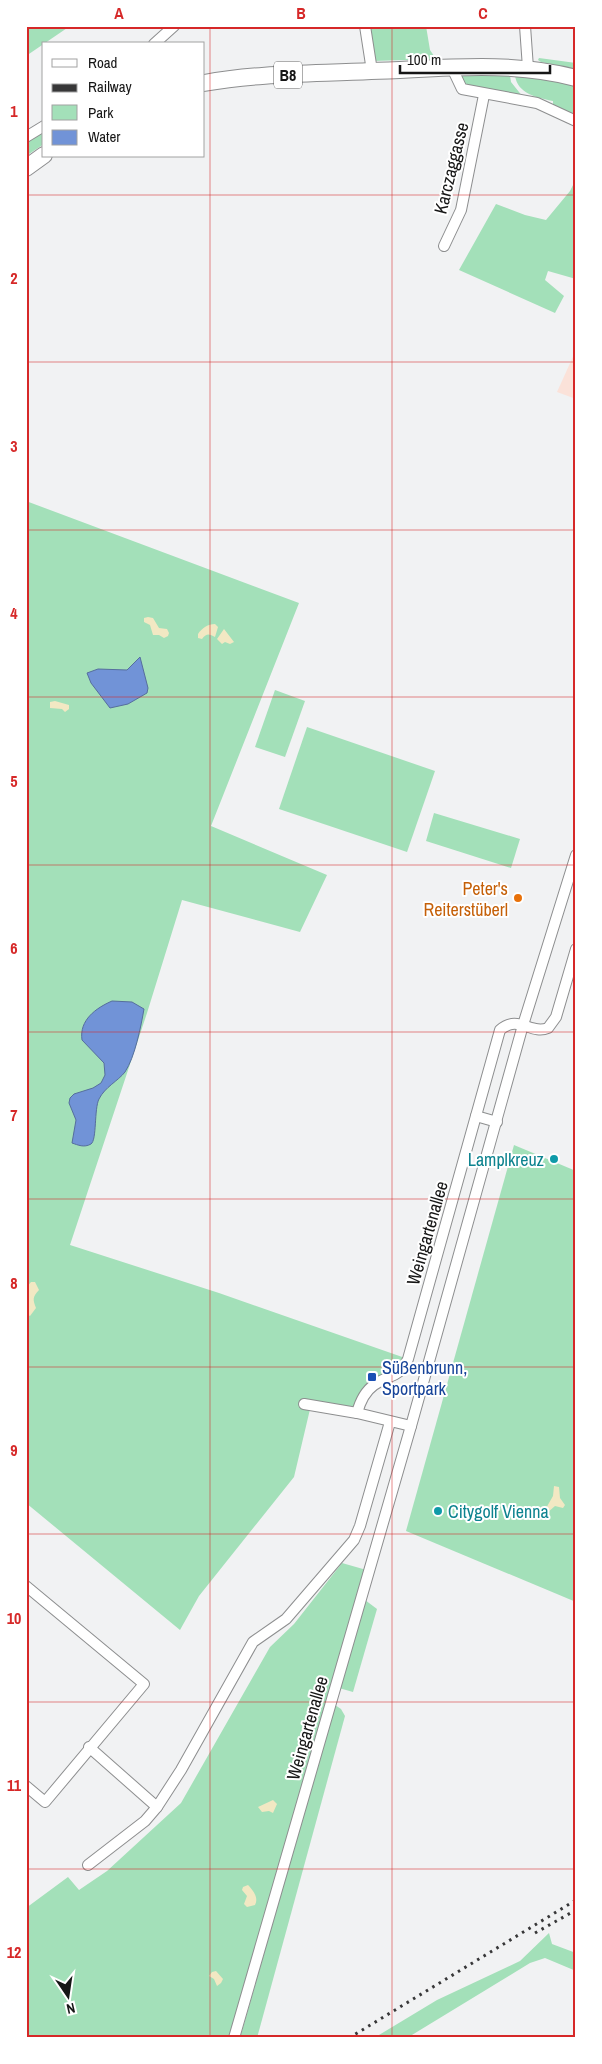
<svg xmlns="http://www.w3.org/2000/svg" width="602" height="2064" font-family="'Archivo Narrow',sans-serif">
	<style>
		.industrial { fill: #fbe2d9 }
		.green { fill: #a3e0b9 }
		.sand { fill: #f2e8c3 }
		.water { fill: #7193d7; stroke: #566e9d }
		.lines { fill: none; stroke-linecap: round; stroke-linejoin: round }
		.minor-casing { stroke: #8d8e8f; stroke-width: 12 }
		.primary-casing { stroke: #8d8e8f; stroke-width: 18 }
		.minor { stroke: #fff; stroke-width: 10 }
		.primary { stroke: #fff; stroke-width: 16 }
		.rail { stroke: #373738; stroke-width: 3; stroke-dasharray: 2.5 5; stroke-linecap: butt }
		.grid { fill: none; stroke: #d62828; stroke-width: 1; stroke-opacity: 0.55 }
		.food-dot { fill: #e8710a; stroke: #fff; stroke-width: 2 }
		.culture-dot { fill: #0f9aa8; stroke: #fff; stroke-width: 2 }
		.transit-dot { fill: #1a4fb4; stroke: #fff; stroke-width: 2 }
		.labels { text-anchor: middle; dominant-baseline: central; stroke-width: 4; stroke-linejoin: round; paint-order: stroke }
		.shield { fill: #fff; stroke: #5c5c5c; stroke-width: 1 }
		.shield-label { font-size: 16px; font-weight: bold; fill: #161616 }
		.street-label { font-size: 18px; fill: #161616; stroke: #fff }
		.food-label { font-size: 18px; fill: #c56008; stroke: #fff; text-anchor: end }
		.culture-label { font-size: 18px; fill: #0d838f; stroke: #fff; text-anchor: end }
		.transit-label { font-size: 18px; fill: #164399; stroke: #fff; text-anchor: start }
		.neatline { fill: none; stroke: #d62828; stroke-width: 2 }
		.grid-label { font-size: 16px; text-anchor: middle; font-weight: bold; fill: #d62828 }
	</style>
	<rect width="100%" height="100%" fill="#f1f2f3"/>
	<polygon class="industrial" points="576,350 576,399 557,392"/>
	<g class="green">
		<polygon points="26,26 70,26 26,56"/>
		<polygon points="369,26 426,26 430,50 436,59 373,61"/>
		<polygon points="539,58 576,63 576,69 541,62 538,60"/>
		<polygon points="463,75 510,75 511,82 523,97 470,87 464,83 460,76"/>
		<path d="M515,75l45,6 16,5v34l-23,-10v-9c-15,-3 -36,-7 -38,-26z"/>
		<polygon points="44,130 44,144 26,156 26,141"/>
		<polygon points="576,179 576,279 548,271 545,280 564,296 555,313 459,270 496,204 525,215 546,220 570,191"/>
		<polygon points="26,501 299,603 211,826 327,875 300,932 182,900 147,1013 70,1245 219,1293 408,1359 375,1384 357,1413 311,1405 294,1477 199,1596 180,1630 26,1503"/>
		<polygon points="275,690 305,701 285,757 255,747"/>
		<polygon points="307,727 435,771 407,852 279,809"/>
		<polygon points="434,813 520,839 511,868 426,841"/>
		<polygon points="514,1145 576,1171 576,1602 406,1531"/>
		<polygon points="342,1563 370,1571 234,2038 26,2038 26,1908 68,1877 79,1890 107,1871 181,1803 270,1647 294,1624"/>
		<polygon points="365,1600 377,1609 353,1692 339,1688"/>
		<polygon points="335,1705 341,1709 345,1716 257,2038 240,2038"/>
		<polygon points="549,1933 552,1944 576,1953 576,1971 545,1958 530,1963 407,2038 374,2038 437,2000 520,1961"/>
	</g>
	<g class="sand">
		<polygon points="148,617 153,618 159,628 167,629 169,633 168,636 164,638 159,635 153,635 150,625 144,622 144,618"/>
		<path d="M215,624l3,3 -3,10c-6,-3 -8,-4 -13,2l-4,-1v-4c4,-6 10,-10 17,-10z"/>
		<polygon points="224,629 234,642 230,644 225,642 222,644 217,639"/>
		<polygon points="55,701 69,705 69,709 65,712 62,709 50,708 50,702"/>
		<path d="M31,1282h4l4,8c-7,7 -6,10 -3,18l-6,8 -4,-2v-26z"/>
		<polygon points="554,1486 559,1487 560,1498 565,1505 563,1508 555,1506 547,1513 545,1510 553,1496"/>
		<polygon points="273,1800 277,1804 273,1813 269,1811 262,1812 258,1807"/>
		<path d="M248,1885c5,5 11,13 7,20l-8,2 -3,-3 3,-8 -5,-6 1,-3z"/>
		<polygon points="216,1971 223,1979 221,1983 217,1986 214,1979 209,1976 212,1972"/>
	</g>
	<g class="water">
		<polygon points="140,657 148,688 147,693 128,704 110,708 91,683 87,673 98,669 127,670"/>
		<path d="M112,1001l20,1 12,7c-3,17 -9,48 -19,63 -7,9 -20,15 -26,27 -5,10 -2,41 -8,45 -7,4 -13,1 -19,-1l4,-23 -7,-17 1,-5 4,-4 19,-6 8,-5 4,-8 -1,-12 -22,-23c-3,-20 14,-32 30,-39z"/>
	</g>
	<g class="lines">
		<g class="minor-casing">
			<g id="minor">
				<polyline points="365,26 372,71"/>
				<polyline points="525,26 528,68"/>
				<polyline points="154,44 174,26"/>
				<polyline points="452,68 462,89 537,103 576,121"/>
				<polyline points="26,137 44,126"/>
				<polyline points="444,246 461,210 484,95"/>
				<polyline points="476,1116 497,1122"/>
				<polyline points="304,1404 357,1413 411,1426"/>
				<path d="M357,1413c3,-11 7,-21 17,-28 15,-11 25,-6 34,-26l92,-329c18,-16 31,5 48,-2l8,-11 20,-68"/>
				<polyline points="26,1586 144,1684 45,1802 26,1786"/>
				<polyline points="89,1747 157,1807"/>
				<polyline points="88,1865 145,1821 157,1807 181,1770 253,1642 286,1619 354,1540 360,1526 390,1422"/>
				<polyline points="234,2038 411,1426 523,1025 576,855"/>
			</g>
		</g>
		<g class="primary-casing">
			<g id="primary">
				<path d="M204,83c55,-10 111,-9 167,-12 68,-2 138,-11 205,7"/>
				<polyline points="26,168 44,155"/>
			</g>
		</g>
		<use href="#minor" class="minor"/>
		<use href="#primary" class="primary"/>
		<g class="rail">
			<polyline points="535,1933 576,1910"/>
			<polyline points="349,2038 576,1900"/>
		</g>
	</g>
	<path class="grid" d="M210,26v2012M392,26v2012M26,195h550M26,362h550M26,530h550M26,697h550M26,865h550M26,1032h550M26,1199h550M26,1367h550M26,1534h550M26,1702h550M26,1869h550"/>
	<circle class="food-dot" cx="518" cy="898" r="5"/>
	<g class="culture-dot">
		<circle cx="554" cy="1159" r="5"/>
		<circle cx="438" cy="1511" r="5"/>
	</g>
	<rect class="transit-dot" x="367" y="1372" width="10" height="10" rx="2.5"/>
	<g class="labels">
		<rect class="shield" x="274" y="61.5" width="28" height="27" rx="4"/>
		<g class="shield-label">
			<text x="288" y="75">B8</text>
		</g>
		<g class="street-label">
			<text transform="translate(451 168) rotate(-76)">Karczaggasse</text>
			<text transform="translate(427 1233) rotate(-74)">Weingartenallee</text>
			<text transform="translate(307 1728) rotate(-74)">Weingartenallee</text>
		</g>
		<g class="food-label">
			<text x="508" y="888">Peter's<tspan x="508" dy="21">Reiterstüberl</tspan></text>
		</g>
		<g class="culture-label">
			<text x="544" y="1159">Lamplkreuz</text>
			<text x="448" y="1511" text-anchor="start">Citygolf Vienna</text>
		</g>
		<g class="transit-label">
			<text x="382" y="1367">Süßenbrunn,<tspan x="382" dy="21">Sportpark</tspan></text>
		</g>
	</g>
	<rect width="602" height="2064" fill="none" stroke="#ffffff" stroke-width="55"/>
	<rect x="42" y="42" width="162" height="115" fill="#ffffff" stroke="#a2a2a2"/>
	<rect x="52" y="59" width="25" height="8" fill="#ffffff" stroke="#a2a2a2"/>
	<text x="88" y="68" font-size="15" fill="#161616">Road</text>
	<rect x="52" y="84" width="25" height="8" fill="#373738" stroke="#a2a2a2"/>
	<text x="88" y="92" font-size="15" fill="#161616">Railway</text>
	<rect x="52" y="105" width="25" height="15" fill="#a3e0b9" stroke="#a2a2a2"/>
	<text x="88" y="118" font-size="15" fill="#161616">Park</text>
	<rect x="52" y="130" width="25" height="15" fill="#7193d7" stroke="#a2a2a2"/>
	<text x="88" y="142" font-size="15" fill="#161616">Water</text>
	<g transform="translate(68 1996) rotate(167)" stroke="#ffffff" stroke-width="4" paint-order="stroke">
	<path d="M0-4L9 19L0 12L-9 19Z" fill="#161616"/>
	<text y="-8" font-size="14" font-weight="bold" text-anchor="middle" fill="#161616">N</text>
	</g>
	<path d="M400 65v8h150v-8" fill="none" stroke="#161616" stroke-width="2.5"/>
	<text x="407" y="65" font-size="15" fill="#161616" stroke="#ffffff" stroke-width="4" paint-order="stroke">100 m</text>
	<rect x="28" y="28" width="546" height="2008" class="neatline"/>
	<g class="grid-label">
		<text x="119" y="19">A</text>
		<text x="301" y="19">B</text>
		<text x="483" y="19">C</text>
		<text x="14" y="117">1</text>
		<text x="14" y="284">2</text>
		<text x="14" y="452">3</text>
		<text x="14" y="619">4</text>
		<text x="14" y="787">5</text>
		<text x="14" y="954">6</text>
		<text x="14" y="1121">7</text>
		<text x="14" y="1289">8</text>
		<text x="14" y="1456">9</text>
		<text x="14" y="1624">10</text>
		<text x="14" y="1791">11</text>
		<text x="14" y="1958">12</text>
	</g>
</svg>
